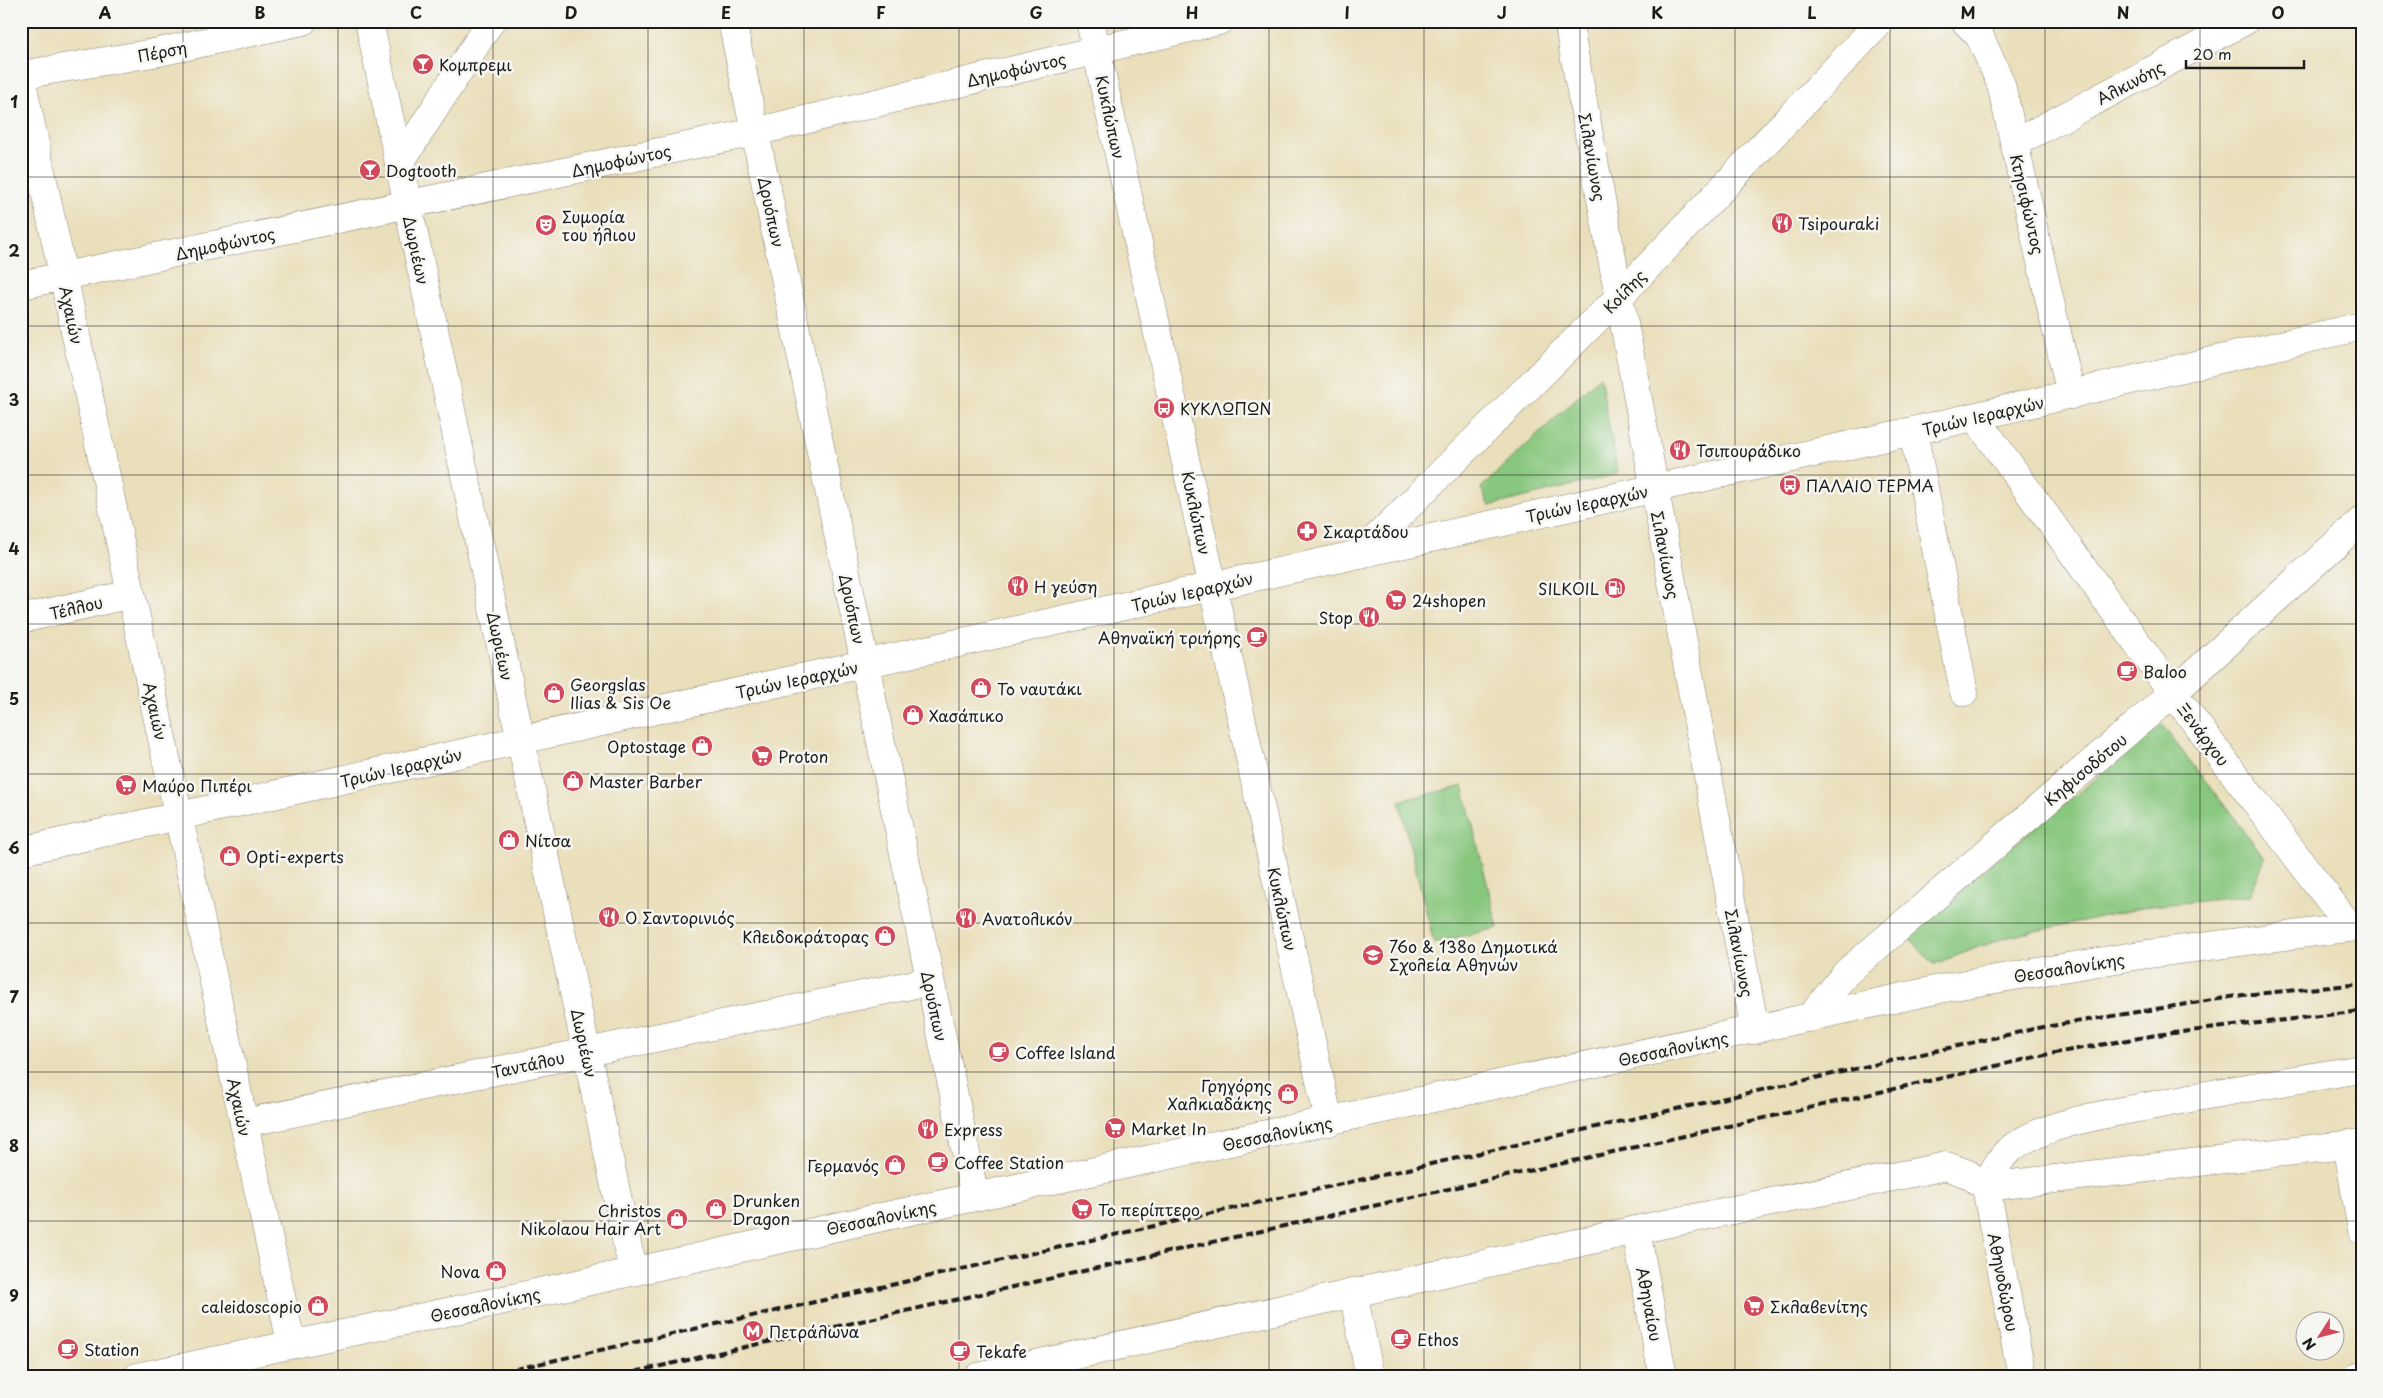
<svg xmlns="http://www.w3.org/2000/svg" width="2383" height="1398" font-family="'Playpen Sans',sans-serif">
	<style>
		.green { fill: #88c77e; stroke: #52724d }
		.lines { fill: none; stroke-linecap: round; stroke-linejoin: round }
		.minor-casing { stroke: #837e6c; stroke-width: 29 }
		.minor { stroke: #fff; stroke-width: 28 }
		.rail { stroke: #1c1c1c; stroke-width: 4; stroke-dasharray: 8 4; stroke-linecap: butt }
		.grid { fill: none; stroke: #1c1c1c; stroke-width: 1; stroke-opacity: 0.55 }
		.labels { text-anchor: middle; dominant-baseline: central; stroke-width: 5; stroke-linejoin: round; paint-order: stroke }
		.street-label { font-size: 16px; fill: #1c1c1c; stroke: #f6f6f2 }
		.poi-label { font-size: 16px; fill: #1c1c1c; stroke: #f6f6f2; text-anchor: start }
		.neatline { fill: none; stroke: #1c1c1c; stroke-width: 2 }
		.grid-label { font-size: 16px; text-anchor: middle; font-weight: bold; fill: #1c1c1c }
	</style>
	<rect width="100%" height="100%" fill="#f6f6f2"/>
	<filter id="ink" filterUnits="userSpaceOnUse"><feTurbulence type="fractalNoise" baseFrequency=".02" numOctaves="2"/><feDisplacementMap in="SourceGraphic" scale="10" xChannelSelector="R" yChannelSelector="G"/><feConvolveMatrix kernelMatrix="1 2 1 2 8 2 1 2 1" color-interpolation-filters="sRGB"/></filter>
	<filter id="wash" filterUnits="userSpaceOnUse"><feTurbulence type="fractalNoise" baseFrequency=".0096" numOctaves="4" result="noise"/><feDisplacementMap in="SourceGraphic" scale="20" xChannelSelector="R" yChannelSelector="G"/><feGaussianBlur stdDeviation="1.12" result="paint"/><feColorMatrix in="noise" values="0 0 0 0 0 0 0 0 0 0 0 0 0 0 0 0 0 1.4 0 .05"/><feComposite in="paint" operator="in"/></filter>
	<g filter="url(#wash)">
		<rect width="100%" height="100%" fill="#eadfbb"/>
		<g class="green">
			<polygon points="1600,376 1618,474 1489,506 1481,488"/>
			<polygon points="2162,725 2265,858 2250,896 2151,906 2004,938 1934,964 1905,933"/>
			<polygon points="1463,786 1498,928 1434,943 1399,801"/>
		</g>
	</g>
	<g filter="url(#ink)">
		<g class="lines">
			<g class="minor-casing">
				<g id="minor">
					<polyline points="369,21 633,1272"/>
					<polyline points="732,21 975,1197"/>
					<polyline points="1090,21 1329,1122"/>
					<polyline points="1568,21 1755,1030"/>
					<polyline points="1965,21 1980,37 2001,84 2071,395"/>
					<polyline points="21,75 159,52 303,21"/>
					<polyline points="21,78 291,1343"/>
					<polyline points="2015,143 2245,21"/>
					<polyline points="399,164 491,21"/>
					<polyline points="21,285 755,132 1219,21"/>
					<polyline points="1975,417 2173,693 2350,927"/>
					<polyline points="1913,431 1964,692"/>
					<polyline points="1360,554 1619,297 1881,21"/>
					<polyline points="21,619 131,594"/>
					<polyline points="21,851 1913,431 2362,326"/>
					<polyline points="1810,1018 1846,973 2173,693 2362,520"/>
					<polyline points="244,1123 930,981"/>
					<polyline points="2347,1144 2362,1230"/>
					<path d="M1986,1187c6,-12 11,-26 22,-36 32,-28 105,-38 147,-46 69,-14 138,-25 207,-36"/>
					<polyline points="1986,1187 2022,1377"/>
					<polyline points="1636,1230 1663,1377"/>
					<polyline points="1353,1292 1370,1377"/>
					<polyline points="137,1377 490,1303 882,1217 1954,986 2140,955 2362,926"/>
					<polyline points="978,1377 1636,1230 1946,1166 1968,1174 1986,1187 2362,1143"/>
					<polyline points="2357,1377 2362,1376"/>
				</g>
			</g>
			<use href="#minor" class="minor"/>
			<g class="rail">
				<polyline points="480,1377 2038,1028 2243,995 2362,984"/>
				<polyline points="612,1377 2049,1054 2156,1035 2362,1011"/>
			</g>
		</g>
	</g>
	<path class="grid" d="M183,21v1356M338,21v1356M493,21v1356M648,21v1356M804,21v1356M959,21v1356M1114,21v1356M1269,21v1356M1424,21v1356M1580,21v1356M1735,21v1356M1890,21v1356M2045,21v1356M2200,21v1356M21,177h2341M21,326h2341M21,475h2341M21,624h2341M21,774h2341M21,923h2341M21,1072h2341M21,1221h2341"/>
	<defs>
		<g id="bar-disc" transform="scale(1.125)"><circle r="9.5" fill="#d1495b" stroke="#f6f6f2"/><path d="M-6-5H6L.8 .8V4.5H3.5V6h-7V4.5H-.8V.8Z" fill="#fff"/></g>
		<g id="restaurant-disc" transform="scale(1.125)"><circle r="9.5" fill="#d1495b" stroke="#f6f6f2"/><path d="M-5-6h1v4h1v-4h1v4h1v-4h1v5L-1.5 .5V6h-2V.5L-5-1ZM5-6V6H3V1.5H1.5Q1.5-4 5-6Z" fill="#fff"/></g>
		<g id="theatre-disc" transform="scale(1.125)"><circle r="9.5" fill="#d1495b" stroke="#f6f6f2"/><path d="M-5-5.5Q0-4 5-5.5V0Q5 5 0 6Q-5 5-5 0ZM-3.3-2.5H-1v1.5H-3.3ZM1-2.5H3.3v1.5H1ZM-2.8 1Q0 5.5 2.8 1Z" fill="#fff"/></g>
		<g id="bus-disc" transform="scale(1.125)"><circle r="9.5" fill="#d1495b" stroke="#f6f6f2"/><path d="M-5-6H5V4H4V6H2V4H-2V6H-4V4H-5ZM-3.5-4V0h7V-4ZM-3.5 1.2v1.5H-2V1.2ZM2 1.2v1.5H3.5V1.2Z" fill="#fff"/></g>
		<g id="pharmacy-disc" transform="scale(1.125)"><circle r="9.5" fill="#d1495b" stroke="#f6f6f2"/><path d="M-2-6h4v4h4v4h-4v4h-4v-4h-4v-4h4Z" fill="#fff"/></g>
		<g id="fuel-disc" transform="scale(1.125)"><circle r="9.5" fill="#d1495b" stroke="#f6f6f2"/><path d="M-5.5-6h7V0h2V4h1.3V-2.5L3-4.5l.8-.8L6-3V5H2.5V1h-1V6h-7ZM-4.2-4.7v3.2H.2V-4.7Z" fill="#fff"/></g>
		<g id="supermarket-disc" transform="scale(1.125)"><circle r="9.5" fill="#d1495b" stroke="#f6f6f2"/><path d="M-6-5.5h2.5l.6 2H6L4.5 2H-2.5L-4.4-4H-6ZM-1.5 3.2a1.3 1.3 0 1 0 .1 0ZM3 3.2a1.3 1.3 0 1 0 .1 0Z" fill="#fff"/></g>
		<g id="cafe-disc" transform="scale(1.125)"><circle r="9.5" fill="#d1495b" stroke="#f6f6f2"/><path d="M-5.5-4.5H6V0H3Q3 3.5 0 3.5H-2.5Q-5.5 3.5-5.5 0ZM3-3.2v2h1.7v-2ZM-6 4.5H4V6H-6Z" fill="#fff"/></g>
		<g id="shop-disc" transform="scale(1.125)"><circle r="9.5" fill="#d1495b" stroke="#f6f6f2"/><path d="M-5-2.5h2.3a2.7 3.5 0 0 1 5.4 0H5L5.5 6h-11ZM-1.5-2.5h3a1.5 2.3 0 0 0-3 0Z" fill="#fff"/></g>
		<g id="school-disc" transform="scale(1.125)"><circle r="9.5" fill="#d1495b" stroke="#f6f6f2"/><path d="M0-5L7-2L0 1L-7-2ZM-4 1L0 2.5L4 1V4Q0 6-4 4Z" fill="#fff"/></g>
		<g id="metro-disc" transform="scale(1.125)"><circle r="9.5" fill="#d1495b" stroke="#f6f6f2"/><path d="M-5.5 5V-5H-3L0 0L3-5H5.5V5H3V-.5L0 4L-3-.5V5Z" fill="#fff"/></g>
	</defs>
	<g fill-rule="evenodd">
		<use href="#bar-disc" x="423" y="64"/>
		<use href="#bar-disc" x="370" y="170"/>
		<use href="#restaurant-disc" x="1782" y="223"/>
		<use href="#theatre-disc" x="546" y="225"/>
		<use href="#bus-disc" x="1164" y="408"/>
		<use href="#restaurant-disc" x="1680" y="450"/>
		<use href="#bus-disc" x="1790" y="485"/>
		<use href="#pharmacy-disc" x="1307" y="531"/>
		<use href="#restaurant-disc" x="1018" y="586"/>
		<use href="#fuel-disc" x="1615" y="588"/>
		<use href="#supermarket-disc" x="1396" y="600"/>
		<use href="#restaurant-disc" x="1369" y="617"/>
		<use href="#cafe-disc" x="1257" y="637"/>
		<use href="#cafe-disc" x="2127" y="671"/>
		<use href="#shop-disc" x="981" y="688"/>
		<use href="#shop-disc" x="554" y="693"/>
		<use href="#shop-disc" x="913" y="715"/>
		<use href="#shop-disc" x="702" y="746"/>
		<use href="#supermarket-disc" x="762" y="756"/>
		<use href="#shop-disc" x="573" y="781"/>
		<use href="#supermarket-disc" x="126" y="785"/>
		<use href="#shop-disc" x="509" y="840"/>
		<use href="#shop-disc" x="230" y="856"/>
		<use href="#restaurant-disc" x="609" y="917"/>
		<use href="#restaurant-disc" x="966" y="918"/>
		<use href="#shop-disc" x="885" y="936"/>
		<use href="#school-disc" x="1373" y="955"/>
		<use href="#cafe-disc" x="999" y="1052"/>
		<use href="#shop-disc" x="1288" y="1094"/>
		<use href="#supermarket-disc" x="1115" y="1128"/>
		<use href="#restaurant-disc" x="928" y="1129"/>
		<use href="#cafe-disc" x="938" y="1162"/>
		<use href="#shop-disc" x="895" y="1165"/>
		<use href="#shop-disc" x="716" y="1209"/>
		<use href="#supermarket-disc" x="1082" y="1209"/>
		<use href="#shop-disc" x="677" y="1219"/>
		<use href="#shop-disc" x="496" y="1271"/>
		<use href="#shop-disc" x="318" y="1306"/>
		<use href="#supermarket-disc" x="1754" y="1306"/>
		<use href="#metro-disc" x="753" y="1331"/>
		<use href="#cafe-disc" x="1401" y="1339"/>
		<use href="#cafe-disc" x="68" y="1349"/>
		<use href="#cafe-disc" x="960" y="1351"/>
	</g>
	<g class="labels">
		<g class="street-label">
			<text transform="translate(162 51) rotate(-11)">Πέρση</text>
			<text transform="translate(1016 69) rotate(-13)">Δημοφώντος</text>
			<text transform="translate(2130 82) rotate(-28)">Αλκινόης</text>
			<text transform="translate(1111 117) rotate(78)">Κυκλώπων</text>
			<text transform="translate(1593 157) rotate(80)">Σιλανίωνος</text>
			<text transform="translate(621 160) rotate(-12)">Δημοφώντος</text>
			<text transform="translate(2028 204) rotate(77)">Κτησιφώντος</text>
			<text transform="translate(772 212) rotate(78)">Δρυόπων</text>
			<text transform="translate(225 243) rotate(-12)">Δημοφώντος</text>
			<text transform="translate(417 250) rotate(78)">Δωριέων</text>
			<text transform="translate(1624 291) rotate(-46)">Κοίλης</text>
			<text transform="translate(72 315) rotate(78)">Αχαιών</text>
			<text transform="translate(1983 415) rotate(-13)">Τριών Ιεραρχών</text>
			<text transform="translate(1587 503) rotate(-12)">Τριών Ιεραρχών</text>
			<text transform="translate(1197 513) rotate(78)">Κυκλώπων</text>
			<text transform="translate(1666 555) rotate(79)">Σιλανίωνος</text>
			<text transform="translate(1192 591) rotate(-13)">Τριών Ιεραρχών</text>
			<text transform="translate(76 607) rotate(-13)">Τέλλου</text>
			<text transform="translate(853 609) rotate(78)">Δρυόπων</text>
			<text transform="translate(501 646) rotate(78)">Δωριέων</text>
			<text transform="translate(797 679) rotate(-12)">Τριών Ιεραρχών</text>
			<text transform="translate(156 711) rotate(78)">Αχαιών</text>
			<text transform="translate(2204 734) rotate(53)">Ξενάρχου</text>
			<text transform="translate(401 767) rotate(-13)">Τριών Ιεραρχών</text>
			<text transform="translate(2085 769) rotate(-40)">Κηφισοδότου</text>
			<text transform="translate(1283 909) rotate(78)">Κυκλώπων</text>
			<text transform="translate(1740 953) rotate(79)">Σιλανίωνος</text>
			<text transform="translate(2069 967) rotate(-9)">Θεσσαλονίκης</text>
			<text transform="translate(935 1006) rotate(78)">Δρυόπων</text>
			<text transform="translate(585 1043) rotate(78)">Δωριέων</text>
			<text transform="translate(1673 1048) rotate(-12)">Θεσσαλονίκης</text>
			<text transform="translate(528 1064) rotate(-12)">Ταντάλου</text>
			<text transform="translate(240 1107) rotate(78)">Αχαιών</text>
			<text transform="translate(1277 1133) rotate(-12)">Θεσσαλονίκης</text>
			<text transform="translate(881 1217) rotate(-12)">Θεσσαλονίκης</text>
			<text transform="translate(2004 1282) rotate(79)">Αθηνοδώρου</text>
			<text transform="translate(485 1304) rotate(-12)">Θεσσαλονίκης</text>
			<text transform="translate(1650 1304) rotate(79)">Αθηναίου</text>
		</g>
		<g class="poi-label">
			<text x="439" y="64">Κομπρεμι</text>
			<text x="386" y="170">Dogtooth</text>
			<text x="562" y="216">Συμορία<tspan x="562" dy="18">του ήλιου</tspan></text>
			<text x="1798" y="223">Tsipouraki</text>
			<text x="1180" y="408">ΚΥΚΛΩΠΩΝ</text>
			<text x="1696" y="450">Τσιπουράδικο</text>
			<text x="1806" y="485">ΠΑΛΑΙΟ ΤΕΡΜΑ</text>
			<text x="1323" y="531">Σκαρτάδου</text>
			<text x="1034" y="586">Η γεύση</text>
			<text x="1599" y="588" text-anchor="end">SILKOIL</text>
			<text x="1412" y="600">24shopen</text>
			<text x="1353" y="617" text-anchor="end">Stop</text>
			<text x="1241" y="637" text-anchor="end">Αθηναϊκή τριήρης</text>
			<text x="2143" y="671">Baloo</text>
			<text x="570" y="684">Georgslas<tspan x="570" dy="18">Ilias &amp; Sis Oe</tspan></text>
			<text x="997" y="688">Το ναυτάκι</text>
			<text x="929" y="715">Χασάπικο</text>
			<text x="686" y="746" text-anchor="end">Optostage</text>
			<text x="778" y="756">Proton</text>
			<text x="589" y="781">Master Barber</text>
			<text x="142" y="785">Μαύρο Πιπέρι</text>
			<text x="525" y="840">Νίτσα</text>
			<text x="246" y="856">Opti-experts</text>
			<text x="625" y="917">Ο Σαντορινιός</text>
			<text x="982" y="918">Ανατολικόν</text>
			<text x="869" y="936" text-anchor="end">Κλειδοκράτορας</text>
			<text x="1389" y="946">76ο &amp; 138ο Δημοτικά<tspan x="1389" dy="18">Σχολεία Αθηνών</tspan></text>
			<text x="1015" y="1052">Coffee Island</text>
			<text x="1272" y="1085" text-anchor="end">Γρηγόρης<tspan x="1272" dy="18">Χαλκιαδάκης</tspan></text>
			<text x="1131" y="1128">Market In</text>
			<text x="944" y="1129">Express</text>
			<text x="954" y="1162">Coffee Station</text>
			<text x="879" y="1165" text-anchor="end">Γερμανός</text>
			<text x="732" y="1200">Drunken<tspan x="732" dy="18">Dragon</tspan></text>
			<text x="1098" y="1209">Το περίπτερο</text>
			<text x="661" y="1210" text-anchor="end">Christos<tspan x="661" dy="18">Nikolaou Hair Art</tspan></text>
			<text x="480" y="1271" text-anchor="end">Nova</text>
			<text x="302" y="1306" text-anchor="end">caleidoscopio</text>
			<text x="1770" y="1306">Σκλαβενίτης</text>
			<text x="769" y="1331">Πετράλωνα</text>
			<text x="1417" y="1339">Ethos</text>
			<text x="84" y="1349">Station</text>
			<text x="976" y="1351">Tekafe</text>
		</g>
	</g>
	<rect width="2383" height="1398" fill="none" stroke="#f6f6f2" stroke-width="55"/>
	<g transform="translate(2320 1336) rotate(234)"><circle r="24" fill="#f6f6f2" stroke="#9f9f9c"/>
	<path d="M0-4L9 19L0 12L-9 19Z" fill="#d1495b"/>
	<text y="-8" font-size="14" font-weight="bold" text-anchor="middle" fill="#1c1c1c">N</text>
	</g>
	<path d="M2186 60v8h118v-8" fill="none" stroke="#1c1c1c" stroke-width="2.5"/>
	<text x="2193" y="60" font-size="15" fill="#1c1c1c" stroke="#f6f6f2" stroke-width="4" paint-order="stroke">20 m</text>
	<rect x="28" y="28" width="2328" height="1342" class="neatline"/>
	<g class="grid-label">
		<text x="105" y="19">A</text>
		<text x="260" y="19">B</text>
		<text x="416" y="19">C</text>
		<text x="571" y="19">D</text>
		<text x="726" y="19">E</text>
		<text x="881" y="19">F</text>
		<text x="1036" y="19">G</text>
		<text x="1192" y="19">H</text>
		<text x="1347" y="19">I</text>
		<text x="1502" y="19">J</text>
		<text x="1657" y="19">K</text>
		<text x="1812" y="19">L</text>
		<text x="1968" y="19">M</text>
		<text x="2123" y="19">N</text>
		<text x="2278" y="19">O</text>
		<text x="14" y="108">1</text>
		<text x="14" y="257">2</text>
		<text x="14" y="406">3</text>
		<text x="14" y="555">4</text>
		<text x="14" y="705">5</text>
		<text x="14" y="854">6</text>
		<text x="14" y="1003">7</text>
		<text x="14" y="1152">8</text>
		<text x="14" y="1302">9</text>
	</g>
</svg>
